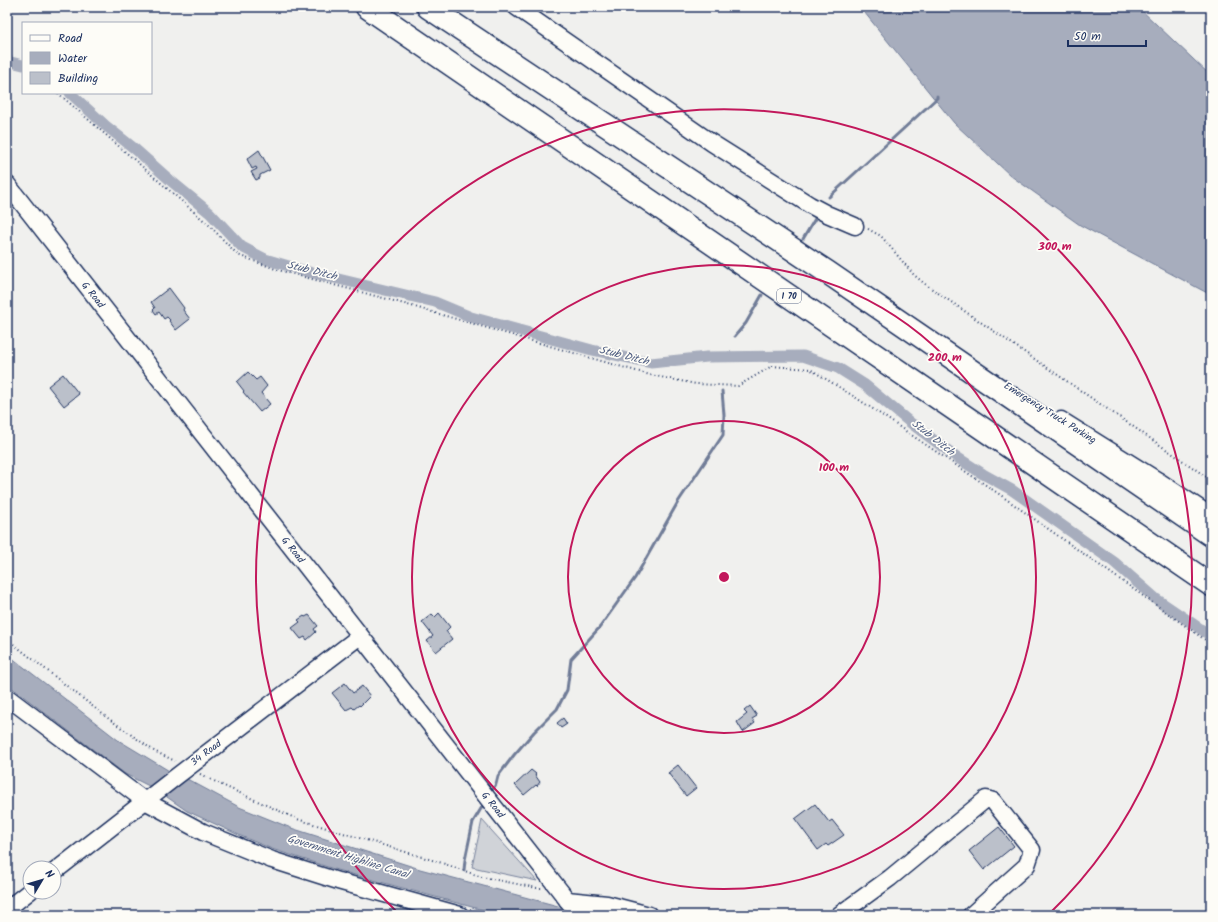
<svg xmlns="http://www.w3.org/2000/svg" width="1218" height="922" font-family="Kalam,sans-serif">
	<style>
		.green { fill: #d0d3d8; stroke: #76819b }
		.water { fill: #a7adbd; stroke: #6f7b97 }
		.lines { fill: none; stroke-linecap: round; stroke-linejoin: round }
		.stream { stroke: #6f7b97; stroke-width: 3 }
		.canal { stroke: #a7adbd; stroke-width: 11 }
		.building { fill: #bbc0ca; stroke: #1b2f5e }
		.minor-casing { stroke: #1b2f5e; stroke-width: 19 }
		.highway-casing { stroke: #1b2f5e; stroke-width: 25 }
		.path { stroke: #1b2f5e; stroke-width: 2; stroke-dasharray: 1 3; stroke-linecap: butt }
		.minor { stroke: #fdfcf7; stroke-width: 16 }
		.highway { stroke: #fdfcf7; stroke-width: 22 }
		.ring { fill: none; stroke: #c2185b; stroke-width: 2 }
		.labels { text-anchor: middle; dominant-baseline: central; stroke-width: 3.5; stroke-linejoin: round; paint-order: stroke }
		.shield { fill: #fdfcf7; stroke: #5f6c8c; stroke-width: 1 }
		.shield-label { font-size: 9px; font-weight: bold; fill: #1b2f5e }
		.street-label { font-size: 10px; fill: #1b2f5e; stroke: #fdfcf7 }
		.water-label { font-size: 11px; font-style: italic; fill: #4c5b7f; stroke: #fdfcf7 }
		.centre { fill: #c2185b; stroke: #fdfcf7; stroke-width: 2 }
		.ring-label { font-size: 12px; text-anchor: middle; font-weight: bold; fill: #c2185b; stroke: #fdfcf7; stroke-width: 3.5; stroke-linejoin: round; paint-order: stroke }
	</style>
	<rect width="100%" height="100%" fill="#f0f0ee"/>
	<filter id="ink" filterUnits="userSpaceOnUse"><feTurbulence type="fractalNoise" baseFrequency=".025" numOctaves="2"/><feDisplacementMap in="SourceGraphic" scale="8" xChannelSelector="R" yChannelSelector="G"/><feConvolveMatrix kernelMatrix="1 2 1 2 8 2 1 2 1" color-interpolation-filters="sRGB"/></filter>
	<g filter="url(#ink)">
		<polygon class="green" points="482,820 537,881 472,867"/>
		<g class="water">
			<polygon points="860,7 1138,7 1211,76 1211,295 1080,225 1011,176 954,123"/>
			<polygon points="7,654 118,740 171,772 181,780 187,779 239,807 291,828 420,869 558,906 563,910 581,915 501,915 337,870 272,849 241,836 187,811 167,797 166,792 154,785 149,786 125,774 7,684"/>
		</g>
		<g class="lines">
			<g class="stream">
				<polyline points="829,197 937,98 937,96"/>
				<polyline points="803,239 816,217"/>
				<polyline points="735,336 746,323 762,295"/>
				<polyline points="490,794 496,784 498,776 514,755 534,732 557,709 567,690 571,659 600,627 635,578 678,502 723,435 724,415 722,391"/>
				<polyline points="464,870 465,860 473,822 485,802"/>
			</g>
			<g class="canal">
				<polyline points="7,61 23,65"/>
				<polyline points="70,93 106,126 135,149 171,181 210,213 242,247 265,259 309,272 435,302 471,317 592,350 651,363 707,357 803,356 838,368 865,385 912,424 958,458 983,474 1012,490 1114,562 1155,598 1211,636"/>
			</g>
		</g>
		<g class="building">
			<polygon points="259,150 270,170 260,175 260,178 256,180 251,172 257,169 256,167 252,169 247,159"/>
			<polygon points="169,288 184,308 183,310 190,319 176,330 169,321 170,320 167,317 164,319 159,312 156,314 153,310 155,308 151,302"/>
			<polygon points="248,372 256,380 260,377 267,386 261,393 270,404 260,412 243,392 244,391 237,382"/>
			<polygon points="63,374 79,394 64,406 48,386"/>
			<polygon points="439,613 450,627 446,631 452,639 436,652 427,641 433,636 422,622 432,614 435,617"/>
			<polygon points="309,615 318,626 314,629 316,632 307,640 305,637 301,639 292,628 300,622 298,620 304,616 305,617"/>
			<polygon points="345,683 353,693 362,686 370,696 360,706 359,705 354,709 352,707 346,710 332,693"/>
			<polygon points="750,706 757,716 752,719 755,723 743,732 737,722 747,714 744,711"/>
			<polygon points="563,718 567,724 561,728 557,723"/>
			<polygon points="678,765 696,788 686,796 668,773"/>
			<polygon points="531,770 536,774 535,775 540,782 537,786 536,785 524,795 515,785"/>
			<polygon points="815,804 829,822 832,820 844,835 828,846 826,844 818,850 795,819"/>
			<polygon points="999,827 1014,846 984,870 969,851"/>
		</g>
		<g class="lines">
			<g class="minor-casing">
				<g id="minor">
					<polyline points="516,7 712,143 810,205 827,214 855,226"/>
					<polyline points="7,184 579,915"/>
					<polyline points="1061,420 1157,480 1211,516"/>
					<polyline points="7,697 145,801 203,832 272,860 338,881 460,915"/>
					<polyline points="54,872 177,776 360,636"/>
					<polyline points="567,900 607,904 649,915"/>
					<polyline points="7,909 30,891"/>
					<polyline points="839,915 890,878 986,799 993,801 1032,850 1027,865 971,915"/>
				</g>
			</g>
			<g class="highway-casing">
				<g id="highway">
					<polyline points="367,7 1211,585"/>
					<polyline points="428,7 827,272 1211,535"/>
				</g>
			</g>
			<g class="path">
				<polyline points="58,93 209,225 238,255 278,270 387,299 650,375 696,384 738,386 772,366 810,369 858,399 999,494 1211,644"/>
				<polyline points="868,229 881,236 914,275 925,284 1211,480"/>
				<polyline points="7,639 105,716 154,751 175,761"/>
				<polyline points="200,774 222,785 297,819 442,863 482,877 537,888 542,888"/>
			</g>
			<use href="#minor" class="minor"/>
			<use href="#highway" class="highway"/>
		</g>
	</g>
	<g class="ring">
		<circle cx="724" cy="577" r="156"/>
		<circle cx="724" cy="577" r="312"/>
		<path d="M399 914A468 468 0 1 1 1049 914"/>
	</g>
	<g class="labels">
		<rect class="shield" x="777" y="289" width="24" height="14" rx="3"/>
		<g class="shield-label">
			<text x="789" y="296">I 70</text>
		</g>
		<g class="street-label">
			<text transform="translate(93 295) rotate(52)">G Road</text>
			<text transform="translate(1050 413) rotate(32)">Emergency Truck Parking</text>
			<text transform="translate(293 550) rotate(52)">G Road</text>
			<text transform="translate(206 753) rotate(-37)">34 Road</text>
			<text transform="translate(493 805) rotate(52)">G Road</text>
		</g>
		<g class="water-label">
			<text transform="translate(312 271) rotate(14)">Stub Ditch</text>
			<text transform="translate(624 356) rotate(14)">Stub Ditch</text>
			<text transform="translate(933 438) rotate(38)">Stub Ditch</text>
			<text transform="translate(348 857) rotate(17)">Government Highline Canal</text>
		</g>
	</g>
	<circle cx="724" cy="577" r="6" class="centre"/>
	<g class="ring-label">
		<text x="1055" y="250">300 m</text>
		<text x="945" y="361">200 m</text>
		<text x="834" y="471">100 m</text>
	</g>
	<rect width="1218" height="922" fill="none" stroke="#fdfcf7" stroke-width="24"/>
	<rect x="12" y="12" width="1194" height="898" fill="none" stroke="#1b2f5e" stroke-width="1.5" filter="url(#ink)"/>
	<rect x="22" y="22" width="130" height="72" fill="#fdfcf7" stroke="#a3aaba"/>
	<rect x="30" y="35" width="20" height="6" fill="#fdfcf7" stroke="#a3aaba"/>
	<text x="58" y="42" font-size="12" fill="#1b2f5e">Road</text>
	<rect x="30" y="52" width="20" height="12" fill="#a7adbd" stroke="#a3aaba"/>
	<text x="58" y="62" font-size="12" fill="#1b2f5e">Water</text>
	<rect x="30" y="72" width="20" height="12" fill="#bbc0ca" stroke="#a3aaba"/>
	<text x="58" y="82" font-size="12" fill="#1b2f5e">Building</text>
	<g transform="translate(42 880) rotate(52)"><circle r="19" fill="#fdfcf7" stroke="#a3aaba"/>
	<path d="M0-3L7 15L0 10L-7 15Z" fill="#1b2f5e"/>
	<text y="-6" font-size="11" font-weight="bold" text-anchor="middle" fill="#1b2f5e">N</text>
	</g>
	<path d="M1068 40v6h78v-6" fill="none" stroke="#1b2f5e" stroke-width="2"/>
	<text x="1074" y="40" font-size="12" fill="#1b2f5e" stroke="#fdfcf7" stroke-width="3" paint-order="stroke">50 m</text>
</svg>
